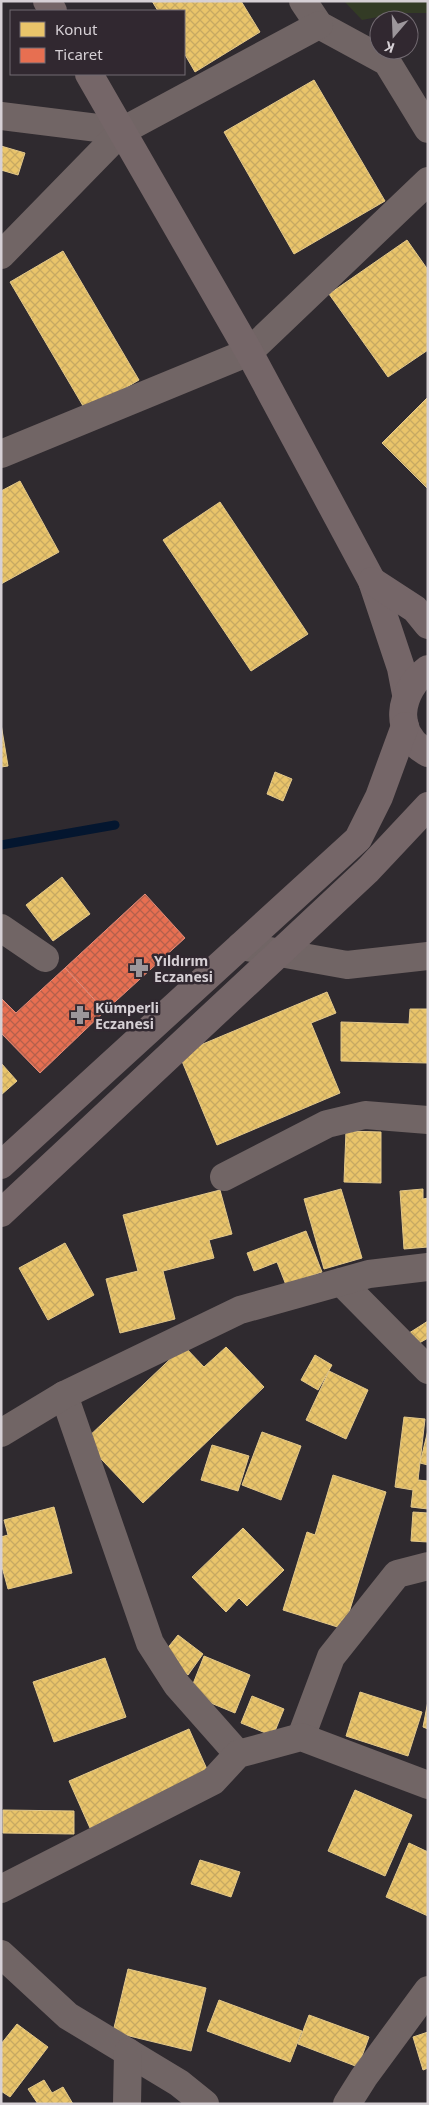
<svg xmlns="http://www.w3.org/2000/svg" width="429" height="2105" font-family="'Noto Sans',sans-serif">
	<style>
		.green { fill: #333b25 }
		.homes { fill: url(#homes-cross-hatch); stroke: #e3c88a }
		.shops { fill: url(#shops-cross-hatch); stroke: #e28c79 }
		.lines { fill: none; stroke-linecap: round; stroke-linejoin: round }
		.stream { stroke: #04162f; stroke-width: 9 }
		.street { stroke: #716565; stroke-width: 28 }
		.secondary { stroke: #756668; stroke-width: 28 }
		.labels { text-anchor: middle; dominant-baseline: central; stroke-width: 5; stroke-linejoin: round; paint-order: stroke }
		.poi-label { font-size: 14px; font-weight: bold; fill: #d6d0d5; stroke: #312830; text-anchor: start }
	</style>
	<defs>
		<pattern id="homes-cross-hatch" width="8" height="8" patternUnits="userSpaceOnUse" patternTransform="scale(1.25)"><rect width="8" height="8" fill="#e9c46a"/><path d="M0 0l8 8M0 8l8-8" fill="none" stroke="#c7a962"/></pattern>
		<pattern id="shops-cross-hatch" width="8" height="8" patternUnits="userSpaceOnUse" patternTransform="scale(1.25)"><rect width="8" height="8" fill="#e76f51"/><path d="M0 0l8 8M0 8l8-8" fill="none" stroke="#b5604c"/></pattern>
	</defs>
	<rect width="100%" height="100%" fill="#2f2a2f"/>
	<polygon class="green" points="344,1 428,1 428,13 399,13 362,20"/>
	<g class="homes">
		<polygon points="152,1 241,1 260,32 195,72 184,53 184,11 158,11"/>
		<polygon points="314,80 385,201 294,254 224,132"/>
		<polygon points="1,146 25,153 18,175 1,170"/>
		<polygon points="407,240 428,270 428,350 388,377 329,294"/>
		<polygon points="63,251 139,380 86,411 10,282"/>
		<polygon points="428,397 428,489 382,443"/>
		<polygon points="20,481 59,552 1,584 1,491"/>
		<polygon points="220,502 308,634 251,671 163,540"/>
		<polygon points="1,724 8,766 1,767"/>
		<polygon points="275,772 292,779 283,801 267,794"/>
		<polygon points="62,877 90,914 53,941 26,905"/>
		<polygon points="327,992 336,1013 311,1023 340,1093 217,1145 179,1054"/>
		<polygon points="410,1009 428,1009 428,1063 341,1061 341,1022 409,1024"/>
		<polygon points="1,1063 17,1081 1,1095"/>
		<polygon points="346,1131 381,1132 381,1183 344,1182"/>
		<polygon points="341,1189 362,1258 324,1269 304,1199"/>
		<polygon points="423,1189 423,1199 428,1198 428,1247 404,1249 400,1191"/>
		<polygon points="220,1190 232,1234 209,1240 214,1258 163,1271 175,1319 120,1333 106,1279 138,1271 123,1215"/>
		<polygon points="306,1231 322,1272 286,1285 277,1262 254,1271 247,1253"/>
		<polygon points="65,1243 94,1295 48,1320 19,1268"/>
		<polygon points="428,1321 428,1338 414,1346 406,1335"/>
		<polygon points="184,1346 204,1367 226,1347 264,1387 143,1503 84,1441"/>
		<polygon points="315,1355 332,1365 318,1390 301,1380"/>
		<polygon points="329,1371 368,1390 346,1439 306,1420"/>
		<polygon points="404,1417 425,1419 418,1480 428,1481 428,1509 411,1507 413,1490 395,1487"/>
		<polygon points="428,1430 428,1465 420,1463"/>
		<polygon points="262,1432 301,1446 281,1500 242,1485"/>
		<polygon points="212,1445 249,1456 238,1491 201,1480"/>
		<polygon points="333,1475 386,1492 344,1629 283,1610 307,1532 315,1535"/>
		<polygon points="54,1507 72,1573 8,1589 1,1563 1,1537 8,1535 4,1520"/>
		<polygon points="413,1512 428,1513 428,1542 411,1541"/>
		<polygon points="243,1528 284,1570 247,1606 239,1598 226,1612 192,1577"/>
		<polygon points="178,1635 203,1654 188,1675 162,1655"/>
		<polygon points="204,1656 250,1675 235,1713 189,1694"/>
		<polygon points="105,1658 126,1717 54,1742 33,1682"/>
		<polygon points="360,1692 422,1712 408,1756 346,1736"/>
		<polygon points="252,1696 284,1709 273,1736 241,1723"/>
		<polygon points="428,1701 428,1729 423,1727"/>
		<polygon points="189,1729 210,1776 90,1828 69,1781"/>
		<polygon points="355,1790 412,1815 385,1876 328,1851"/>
		<polygon points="3,1810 74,1811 74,1834 3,1833"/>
		<polygon points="409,1843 428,1852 428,1916 386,1897"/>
		<polygon points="200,1860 240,1872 231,1897 191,1884"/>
		<polygon points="128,1969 206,1988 191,2051 113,2032"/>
		<polygon points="219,2000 302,2031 290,2062 207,2031"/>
		<polygon points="309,2015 369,2037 358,2067 298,2044"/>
		<polygon points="17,2024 48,2047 10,2097 1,2091 1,2044"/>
		<polygon points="428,2032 428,2068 423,2070 413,2037"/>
		<polygon points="44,2080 52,2093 63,2087 73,2104 38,2104 28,2089"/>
	</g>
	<g class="shops">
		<polygon points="145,894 185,938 105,1011 65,968"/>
		<polygon points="65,968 105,1011 40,1073 1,1033 1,998 16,1013"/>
	</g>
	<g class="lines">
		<polyline class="stream" points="1,845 115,825"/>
		<g class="street">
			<polyline points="303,1 319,25 387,62 428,129"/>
			<polyline points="1,116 122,131"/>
			<polyline points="1,255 122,131 319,25"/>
			<polyline points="1,454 249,352 428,181"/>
			<polyline points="1,928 45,958"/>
			<polyline points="241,946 347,965 428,956"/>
			<polyline points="224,1177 327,1124 365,1115 428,1120"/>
			<polyline points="341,1282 428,1370"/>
			<polyline points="64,1395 150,1643 177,1685 238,1754"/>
			<polyline points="1,1433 64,1395 240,1310 369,1274 428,1267"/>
			<polyline points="301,1737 331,1657 397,1574 428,1566"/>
			<polyline points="1,1889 213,1781 238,1754 301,1737 428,1785"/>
			<polyline points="1,1954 68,2016 179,2083 205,2104"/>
			<polyline points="127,2104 128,2052"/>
			<polyline points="347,2104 364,2077 428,1990"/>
		</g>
		<g class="secondary">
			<polyline points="47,1 53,11"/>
			<polyline points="89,74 249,352 372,581 401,668 406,694"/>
			<polyline points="372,581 415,609 428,625"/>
			<path d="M428,669c-29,22 -37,65 0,84"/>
			<polyline points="1,1165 358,839 379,797 405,726"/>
			<polyline points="1,1213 368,870 428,806"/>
		</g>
	</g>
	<defs>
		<g id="pharmacy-bare" transform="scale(1.5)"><path d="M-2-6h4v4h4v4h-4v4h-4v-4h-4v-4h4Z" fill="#9c969b" stroke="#312830" stroke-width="2.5" paint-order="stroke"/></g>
	</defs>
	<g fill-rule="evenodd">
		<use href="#pharmacy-bare" x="139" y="968"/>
		<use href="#pharmacy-bare" x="80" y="1015"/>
	</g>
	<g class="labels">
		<g class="poi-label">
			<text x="154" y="960">Yıldırım<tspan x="154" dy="16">Eczanesi</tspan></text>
			<text x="95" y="1007">Kümperli<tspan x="95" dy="16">Eczanesi</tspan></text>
		</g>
	</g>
	<rect width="429" height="2105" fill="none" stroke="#d6d0d5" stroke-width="5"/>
	<rect x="10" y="10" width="175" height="65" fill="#312830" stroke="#736b72"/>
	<rect x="20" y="22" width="25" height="15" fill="#e9c46a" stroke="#736b72"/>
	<text x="55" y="35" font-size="15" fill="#d6d0d5">Konut</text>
	<rect x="20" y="48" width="25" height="15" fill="#e76f51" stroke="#736b72"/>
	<text x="55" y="60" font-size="15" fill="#d6d0d5">Ticaret</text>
	<g transform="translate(394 35) rotate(199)"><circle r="24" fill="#312830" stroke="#736b72"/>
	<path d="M0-4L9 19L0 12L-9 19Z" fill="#9c969b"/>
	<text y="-8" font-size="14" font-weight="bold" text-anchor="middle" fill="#d6d0d5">K</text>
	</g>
</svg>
